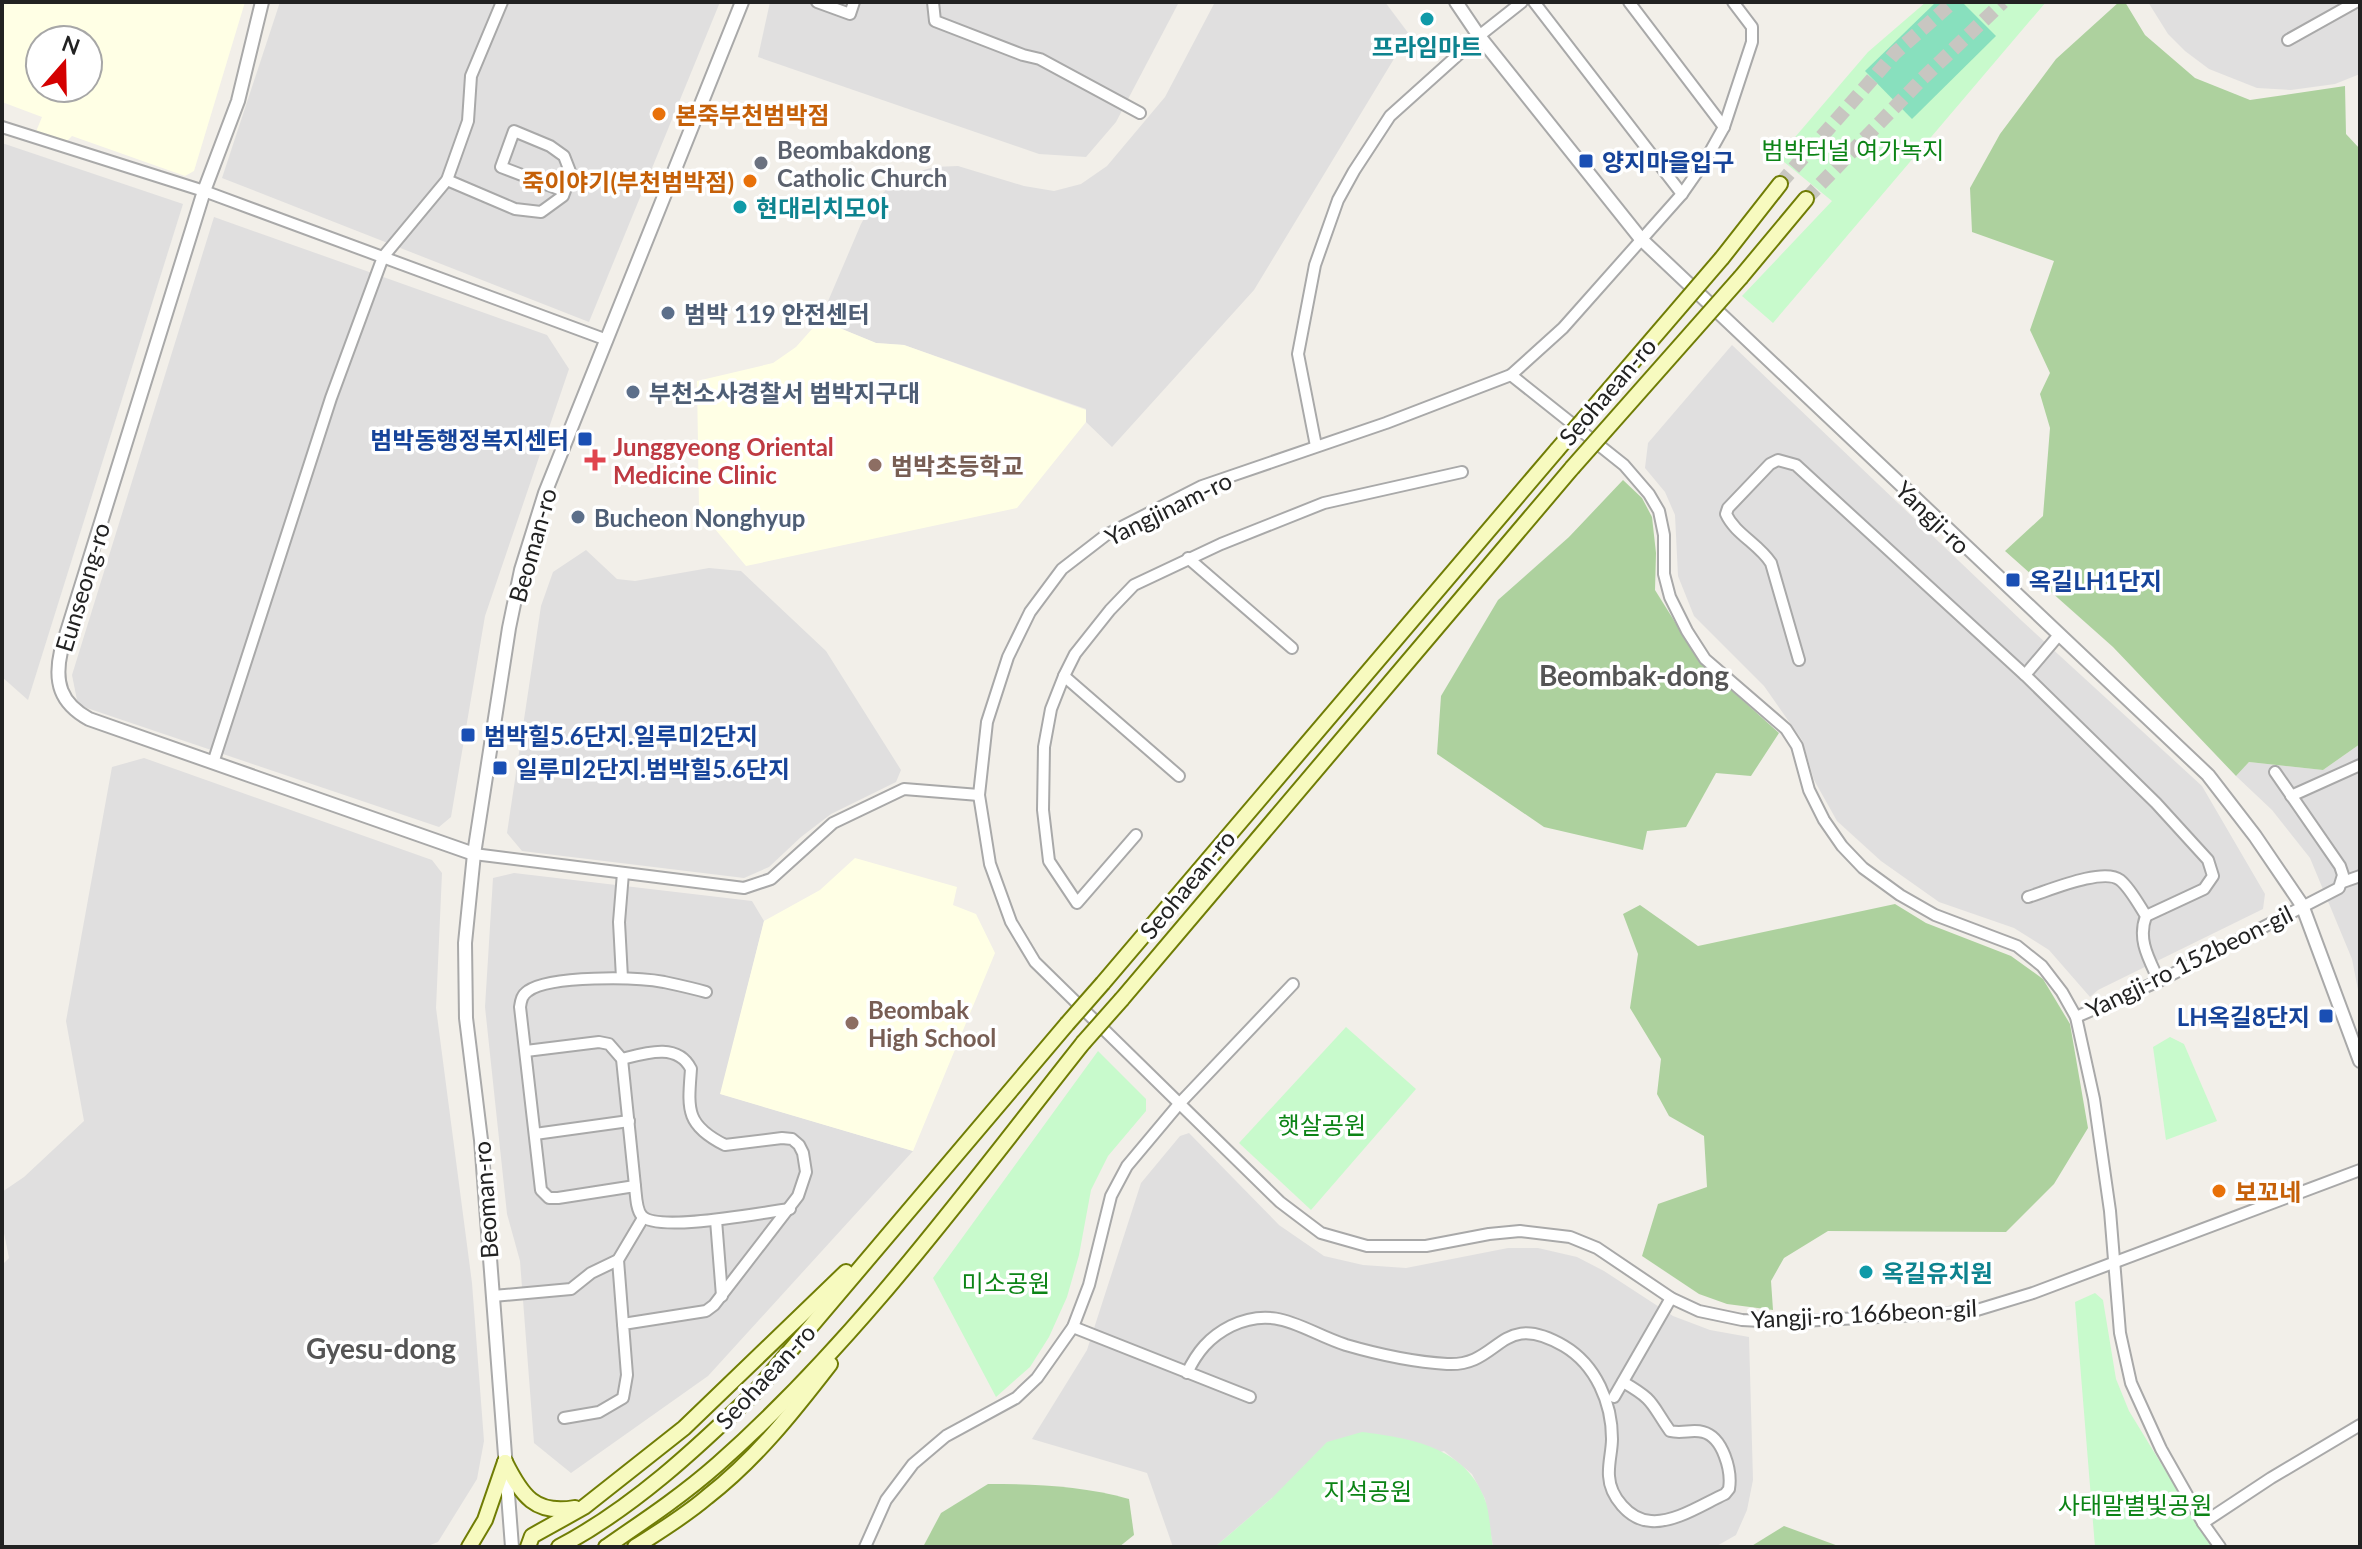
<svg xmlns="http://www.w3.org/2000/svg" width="2362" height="1549" font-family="Lato,'Noto Sans KR',sans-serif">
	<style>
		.residential { fill: #e0dfdf }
		.education { fill: #ffffe5; fill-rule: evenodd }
		.forest { fill: #add19e }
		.park { fill: #c8facc }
		.pitch { fill: #88e0be }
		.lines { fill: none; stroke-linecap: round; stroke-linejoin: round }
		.secondary-tunnel { stroke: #c8c6c1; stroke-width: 14; stroke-dasharray: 14 7; stroke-linecap: butt }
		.minor-casing { stroke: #a9a9a9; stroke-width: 14 }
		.tertiary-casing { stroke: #a9a9a9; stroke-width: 16 }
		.secondary-casing { stroke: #707d05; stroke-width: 18 }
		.minor { stroke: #fff; stroke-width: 10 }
		.tertiary { stroke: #fff; stroke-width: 12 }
		.secondary { stroke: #f7fabf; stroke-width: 14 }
		.secondary-bridge-casing { stroke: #707d05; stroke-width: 18; stroke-linecap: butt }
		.secondary-bridge { stroke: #f7fabf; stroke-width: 14 }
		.culture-dot { fill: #0f9aa8; stroke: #fff; stroke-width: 3 }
		.food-dot { fill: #e8710a; stroke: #fff; stroke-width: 3 }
		.transit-dot { fill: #1a4fb4; stroke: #fff; stroke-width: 3 }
		.worship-dot { fill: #6b7280; stroke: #fff; stroke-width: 3 }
		.service-dot { fill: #5c6f8a; stroke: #fff; stroke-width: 3 }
		.health-dot { fill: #e0444e; stroke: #fff; stroke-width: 3 }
		.education-dot { fill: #8d6e63; stroke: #fff; stroke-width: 3 }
		.labels { text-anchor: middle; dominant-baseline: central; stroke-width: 7; stroke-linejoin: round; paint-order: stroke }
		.culture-label { font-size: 24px; font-weight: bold; fill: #0d838f; stroke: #fff; text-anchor: start }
		.food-label { font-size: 24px; font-weight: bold; fill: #c56008; stroke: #fff; text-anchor: start }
		.worship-label { font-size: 24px; font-weight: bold; fill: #5b616d; stroke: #fff; text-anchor: start }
		.park-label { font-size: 24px; fill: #0c8416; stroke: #fff }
		.transit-label { font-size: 24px; font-weight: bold; fill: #164399; stroke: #fff; text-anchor: start }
		.service-label { font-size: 24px; font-weight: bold; fill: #4e5e75; stroke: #fff; text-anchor: start }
		.street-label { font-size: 24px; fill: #222; stroke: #fff }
		.health-label { font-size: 24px; font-weight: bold; fill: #be3a42; stroke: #fff; text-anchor: start }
		.education-label { font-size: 24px; font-weight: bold; fill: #785e54; stroke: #fff; text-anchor: start }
		.quarter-label { font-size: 28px; font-weight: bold; fill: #555; stroke: #fff }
	</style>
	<rect width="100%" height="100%" fill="#f2efe9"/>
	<g class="residential">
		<polygon points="280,2 720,2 589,322 222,178"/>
		<polygon points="770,2 1179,2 1116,122 1086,157 1039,154 758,57"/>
		<polygon points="1215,2 1385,2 1409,34 1254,290 1112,447 1086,422 1086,409 904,345 876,343 820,320 861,224 872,204 889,187 910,174 934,167 958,166 1024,186 1054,191 1081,184 1107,166 1165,97"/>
		<polygon points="2148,2 2360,2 2360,74 2335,84 2291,90 2257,88 2209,69 2185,51 2168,34"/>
		<polygon points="2,143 183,204 28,700 2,677"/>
		<polygon points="214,217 547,335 569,369 485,616 451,817 439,827 78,705 72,675"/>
		<polygon points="1732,345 2022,621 2202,786 2265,894 2263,909 2098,990 2090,997 2049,950 2014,928 1939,902 1881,861 1837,821 1814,780 1802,740 1764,686 1694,616 1678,576 1675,515 1665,492 1645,468 1648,443"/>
		<polygon points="586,550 617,579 635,581 709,568 741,571 826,651 901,770 896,782 831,814 801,837 769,867 744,878 522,851 507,833 541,606 553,572"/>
		<polygon points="2360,744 2360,1000 2352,959 2310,858 2272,810 2236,776 2249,762 2323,770"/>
		<polygon points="144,758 432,860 442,873 436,1008 472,1283 484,1441 477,1479 438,1542 425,1547 2,1547 2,1265 9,1258 2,1223 2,1192 24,1177 84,1121 66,1021 112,767"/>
		<polygon points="514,873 752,901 764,921 721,1094 913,1151 708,1376 571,1473 534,1443 520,1261 507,1214 485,1007 493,878"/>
		<polygon points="1189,1133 1279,1225 1324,1256 1363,1265 1406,1268 1508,1248 1538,1248 1577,1257 1604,1271 1673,1316 1710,1330 1749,1337 1753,1480 1747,1510 1736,1535 1715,1547 1493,1547 1485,1499 1472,1474 1444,1451 1272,1498 1215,1547 1173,1547 1147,1473 1032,1439 1087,1350 1141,1183 1180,1136"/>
	</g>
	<g class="education">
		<path d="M2,2h243l-51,169 -9,5 -113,-40 -8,8 -29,-10 7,-17 -40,-15zM40,40h48v48h-48z"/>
		<polygon points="820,320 876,343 904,345 1086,410 1086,422 1017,508 746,566 699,510 697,381 773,363 796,347"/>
		<polygon points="855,858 957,887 953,905 976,914 995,953 913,1151 720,1094 764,921 820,890"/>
	</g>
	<g class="forest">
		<polygon points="2119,2 2125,2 2145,35 2195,78 2250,100 2345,86 2346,134 2360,149 2360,744 2323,770 2249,762 2236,776 2113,647 2005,551 2043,516 2050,428 2040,394 2050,373 2030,330 2054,261 1972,232 1970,188 2000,134 2056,59"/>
		<polygon points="1623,480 1642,498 1652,517 1656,553 1655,590 1700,662 1779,733 1751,776 1716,773 1686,827 1647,831 1643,850 1544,827 1437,754 1441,696 1498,600 1569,537"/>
		<polygon points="1895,904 1926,923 2011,956 2043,979 2070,1024 2088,1128 2054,1184 2006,1232 1828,1231 1784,1258 1771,1281 1773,1310 1727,1304 1699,1294 1642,1256 1658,1204 1707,1187 1704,1136 1669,1116 1657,1094 1661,1059 1630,1008 1638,954 1623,914 1640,905 1698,946"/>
		<path d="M988,1484c49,0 94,2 141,15l5,36 -15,12h-196l18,-34z"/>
		<polygon points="1784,1526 1841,1547 1750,1547"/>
	</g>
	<g class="park">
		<polygon points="1926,2 2046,2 1773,323 1742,296 1832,201 1778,157 1868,52"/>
		<polygon points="1346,1027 1416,1089 1311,1210 1239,1143"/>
		<polygon points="2170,1037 2184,1044 2217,1121 2166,1140 2153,1047"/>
		<polygon points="1098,1051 1146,1099 1146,1111 1108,1156 1091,1190 1079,1255 1067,1297 1049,1337 1030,1367 996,1397 933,1278"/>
		<polygon points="2095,1293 2103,1300 2116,1379 2129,1411 2212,1547 2095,1547 2075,1302"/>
		<path d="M1362,1432c48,6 102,15 122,65 6,15 6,34 9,50h-278l57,-49 55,-56z"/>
	</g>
	<polygon class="pitch" points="1936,2 1962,2 1996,36 1912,119 1865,71"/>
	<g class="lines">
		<g class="secondary-tunnel">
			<polyline points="1780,184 1895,53 1953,2"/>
			<polyline points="1806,199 1922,79 2003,2"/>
		</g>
		<g class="minor-casing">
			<g id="minor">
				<polyline points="817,2 850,14 854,2"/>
				<polyline points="933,2 935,21 1023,55 1040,59 1140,113"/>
				<polyline points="1534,2 1682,194"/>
				<polyline points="1629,2 1724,127"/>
				<polyline points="1733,2 1752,27 1752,42 1724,127 1705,161 1682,194 1563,328 1511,375 1386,423 1202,486 1106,535 1062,569 1030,612 1008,657 987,722 979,795 990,864 1011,922 1035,962 1280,1202 1321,1233 1367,1246 1426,1246 1489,1234 1520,1231 1570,1237 1597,1248 1671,1298 1699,1311 1742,1320 1781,1322 1939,1314 1977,1310 2033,1293 2360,1170"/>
				<polyline points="2288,40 2356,2"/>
				<polyline points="2,127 204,191 607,340"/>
				<polyline points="447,180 515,209 541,212 563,196 571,174 564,156 550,146 514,131 501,167 564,191"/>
				<polyline points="1511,375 1624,465 1649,494 1659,511 1664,535 1664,574 1670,597 1687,631 1705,659 1786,729 1797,746 1809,790 1824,820 1842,846 1863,868 1900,895 1935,915 2017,946 2042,966 2062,992 2076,1017 2094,1099 2110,1211 2120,1333 2131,1383 2161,1449 2203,1523 2220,1547"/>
				<polyline points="1316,446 1298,354 1315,265 1338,200 1354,171 1390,116 1479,36 1522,2"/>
				<polyline points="1188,558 1292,648"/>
				<path d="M1799,660l-28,-97c-12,-19 -36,-29 -45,-49l2,-6 42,-44 8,-4 18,5 229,210 131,128 52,57 5,16 -9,13 -58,27"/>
				<polyline points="2025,675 2058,636"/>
				<polyline points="1064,676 1179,776"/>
				<polyline points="213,763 331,398 383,257 447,180 468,121 471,76 502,2"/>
				<polyline points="2291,796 2360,765"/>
				<polyline points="1136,835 1077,903 1049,861 1043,810 1044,747 1051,709 1064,676 1075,654 1110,610 1134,585 1221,544 1324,503 1462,472"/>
				<polyline points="474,854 744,888 771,879 833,823 904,789 979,795"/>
				<polyline points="2343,882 2360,876"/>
				<path d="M2028,897c20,-6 75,-30 92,-17 10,8 19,25 26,36 -9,24 3,43 13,65"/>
				<polyline points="622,978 619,922 623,873"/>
				<path d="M706,992c-14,-4 -28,-7 -42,-10 -27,-5 -114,-7 -136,9 -6,4 -7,9 -8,16l21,183 8,8h9l77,-12c1,8 1,24 7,30 16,17 122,-4 148,-7"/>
				<polyline points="2076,1017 2159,981 2339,888 2343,875 2340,866 2275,772"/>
				<polyline points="526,1051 599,1042 609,1044 622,1059 635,1186"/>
				<polyline points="535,1134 629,1121"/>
				<polyline points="716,1220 722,1296"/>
				<polyline points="618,1260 623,1324"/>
				<polyline points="493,1296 571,1289 591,1273 618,1260 643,1218"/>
				<polyline points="1073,1327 1250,1397"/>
				<path d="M1187,1373c10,-21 22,-36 44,-47 46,-22 72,5 115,19 31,9 68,17 101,19 54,3 52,-56 117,-18 32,19 48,57 48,93 0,12 -4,25 -3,37 1,20 20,44 42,45 24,2 52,-17 74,-27l4,-5c3,-18 -6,-52 -26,-57 -11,-3 -21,2 -33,-1 -20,-28 -14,-30 -47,-49"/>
				<polyline points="1614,1397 1671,1298"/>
				<path d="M564,1418l35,-6 24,-14 4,-23 -4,-51 83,-13 8,-6 84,-109 8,-24 -3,-19 -4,-8 -7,-6 -10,-1 -57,7c-40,-20 -37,-36 -34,-76 -13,-27 -46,-16 -69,-10"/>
				<polyline points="2203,1523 2271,1478 2360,1425"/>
				<polyline points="865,1547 886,1500 913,1464 946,1436 1016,1398 1037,1378 1073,1327 1089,1285 1111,1196 1127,1166 1179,1104 1293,984"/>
			</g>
		</g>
		<g class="tertiary-casing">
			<g id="tertiary">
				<path d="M262,2l-24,99 -34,90 -143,460c-7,31 -1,52 28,68l385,135"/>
				<polyline points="1456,2 1479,36 1641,239 2208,775 2255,836 2302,905 2360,1061"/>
				<polyline points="512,1547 481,1140 466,1018 465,943 474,854 509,628 521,570 545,493 742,2"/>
			</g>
		</g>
		<g class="secondary-casing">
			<g id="secondary">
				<polyline points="1722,258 1780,184"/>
				<polyline points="1741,277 1806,199"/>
				<polyline points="1103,983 1557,450"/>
				<polyline points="1122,999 1572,468"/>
				<path d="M505,1462c17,34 30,53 70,46"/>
				<polyline points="469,1547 485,1520 505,1462"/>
				<polyline points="528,1547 532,1536 584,1507 684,1428 846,1272"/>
				<path d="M559,1547c74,-39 137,-98 197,-156l311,-367"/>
				<path d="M606,1547c38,-26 77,-52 112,-83 139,-123 250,-276 365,-421"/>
				<path d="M635,1547c25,-16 50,-31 72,-50 48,-37 86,-85 123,-133"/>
			</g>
		</g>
		<use href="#minor" class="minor"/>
		<use href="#tertiary" class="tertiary"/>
		<use href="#secondary" class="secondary"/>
		<g class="secondary-bridge-casing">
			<g id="secondary-bridge">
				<polyline points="1557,450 1722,258"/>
				<polyline points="1572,468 1741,277"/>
				<polyline points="1067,1024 1103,983"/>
				<polyline points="1083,1043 1122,999"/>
			</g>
		</g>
		<use href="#secondary-bridge" class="secondary-bridge"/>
	</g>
	<g class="culture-dot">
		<circle cx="1427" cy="19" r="8"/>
		<circle cx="740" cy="207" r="8"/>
		<circle cx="1866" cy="1272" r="8"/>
	</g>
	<g class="food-dot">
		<circle cx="659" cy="114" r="8"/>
		<circle cx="750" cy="181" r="8"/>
		<circle cx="2219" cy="1191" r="8"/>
	</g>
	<g class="transit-dot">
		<rect x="1578" y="153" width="16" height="16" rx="4"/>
		<rect x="577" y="431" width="16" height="16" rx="4"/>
		<rect x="2005" y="572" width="16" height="16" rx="4"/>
		<rect x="460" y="727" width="16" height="16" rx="4"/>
		<rect x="492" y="760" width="16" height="16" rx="4"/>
		<rect x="2318" y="1008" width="16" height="16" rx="4"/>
	</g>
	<circle class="worship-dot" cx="761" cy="163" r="8"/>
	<g class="service-dot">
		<circle cx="668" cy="313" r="8"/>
		<circle cx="633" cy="392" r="8"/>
		<circle cx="578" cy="517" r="8"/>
	</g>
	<path class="health-dot" d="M591 448h8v8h8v8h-8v8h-8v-8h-8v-8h8z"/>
	<g class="education-dot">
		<circle cx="875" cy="465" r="8"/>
		<circle cx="852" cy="1023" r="8"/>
	</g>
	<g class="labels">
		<g class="culture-label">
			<text x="1427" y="46" text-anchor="middle">프라임마트</text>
			<text x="756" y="207">현대리치모아</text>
			<text x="1882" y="1272">옥길유치원</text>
		</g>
		<g class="food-label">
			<text x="675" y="114">본죽부천범박점</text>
			<text x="734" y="181" text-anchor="end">죽이야기(부천범박점)</text>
			<text x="2235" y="1191">보꼬네</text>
		</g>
		<g class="worship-label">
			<text x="777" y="149">Beombakdong<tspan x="777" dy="28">Catholic Church</tspan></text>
		</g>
		<g class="park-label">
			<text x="1853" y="149">범박터널 여가녹지</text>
			<text x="1322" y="1124">햇살공원</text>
			<text x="1006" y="1282">미소공원</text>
			<text x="1368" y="1490">지석공원</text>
			<text x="2135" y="1504">사태말별빛공원</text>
		</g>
		<g class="transit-label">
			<text x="1602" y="161">양지마을입구</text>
			<text x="569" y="439" text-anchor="end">범박동행정복지센터</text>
			<text x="2029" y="580">옥길LH1단지</text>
			<text x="484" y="735">범박힐5.6단지.일루미2단지</text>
			<text x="516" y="768">일루미2단지.범박힐5.6단지</text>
			<text x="2310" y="1016" text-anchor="end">LH옥길8단지</text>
		</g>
		<g class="service-label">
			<text x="684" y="313">범박 119 안전센터</text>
			<text x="649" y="392">부천소사경찰서 범박지구대</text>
			<text x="594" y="517">Bucheon Nonghyup</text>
		</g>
		<g class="street-label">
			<text transform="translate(1607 391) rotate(-49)">Seohaean-ro</text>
			<text transform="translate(1168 508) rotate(-26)">Yangjinam-ro</text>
			<text transform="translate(1933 517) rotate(44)">Yangji-ro</text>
			<text transform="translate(532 545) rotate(-74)">Beoman-ro</text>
			<text transform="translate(82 587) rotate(-73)">Eunseong-ro</text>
			<text transform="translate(1187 884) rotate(-50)">Seohaean-ro</text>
			<text transform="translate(2189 961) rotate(-26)">Yangji-ro 152beon-gil</text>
			<text transform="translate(485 1200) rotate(-94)">Beoman-ro</text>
			<text transform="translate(1864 1313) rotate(-3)">Yangji-ro 166beon-gil</text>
			<text transform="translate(765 1376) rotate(-47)">Seohaean-ro</text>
		</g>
		<g class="health-label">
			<text x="613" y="446">Junggyeong Oriental<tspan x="613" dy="28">Medicine Clinic</tspan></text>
		</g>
		<g class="education-label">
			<text x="891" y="465">범박초등학교</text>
			<text x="868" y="1009">Beombak<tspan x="868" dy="28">High School</tspan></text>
		</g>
		<g class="quarter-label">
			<text x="1634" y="675">Beombak-dong</text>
			<text x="381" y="1348">Gyesu-dong</text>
		</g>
	</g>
	<rect width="2362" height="1549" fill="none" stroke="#222222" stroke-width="8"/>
	<g transform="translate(64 64) rotate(20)"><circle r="38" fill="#ffffff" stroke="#a7a7a7" stroke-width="2"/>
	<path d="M0-6L14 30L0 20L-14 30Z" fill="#d40000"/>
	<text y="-12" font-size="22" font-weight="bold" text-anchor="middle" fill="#222222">N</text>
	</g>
</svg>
